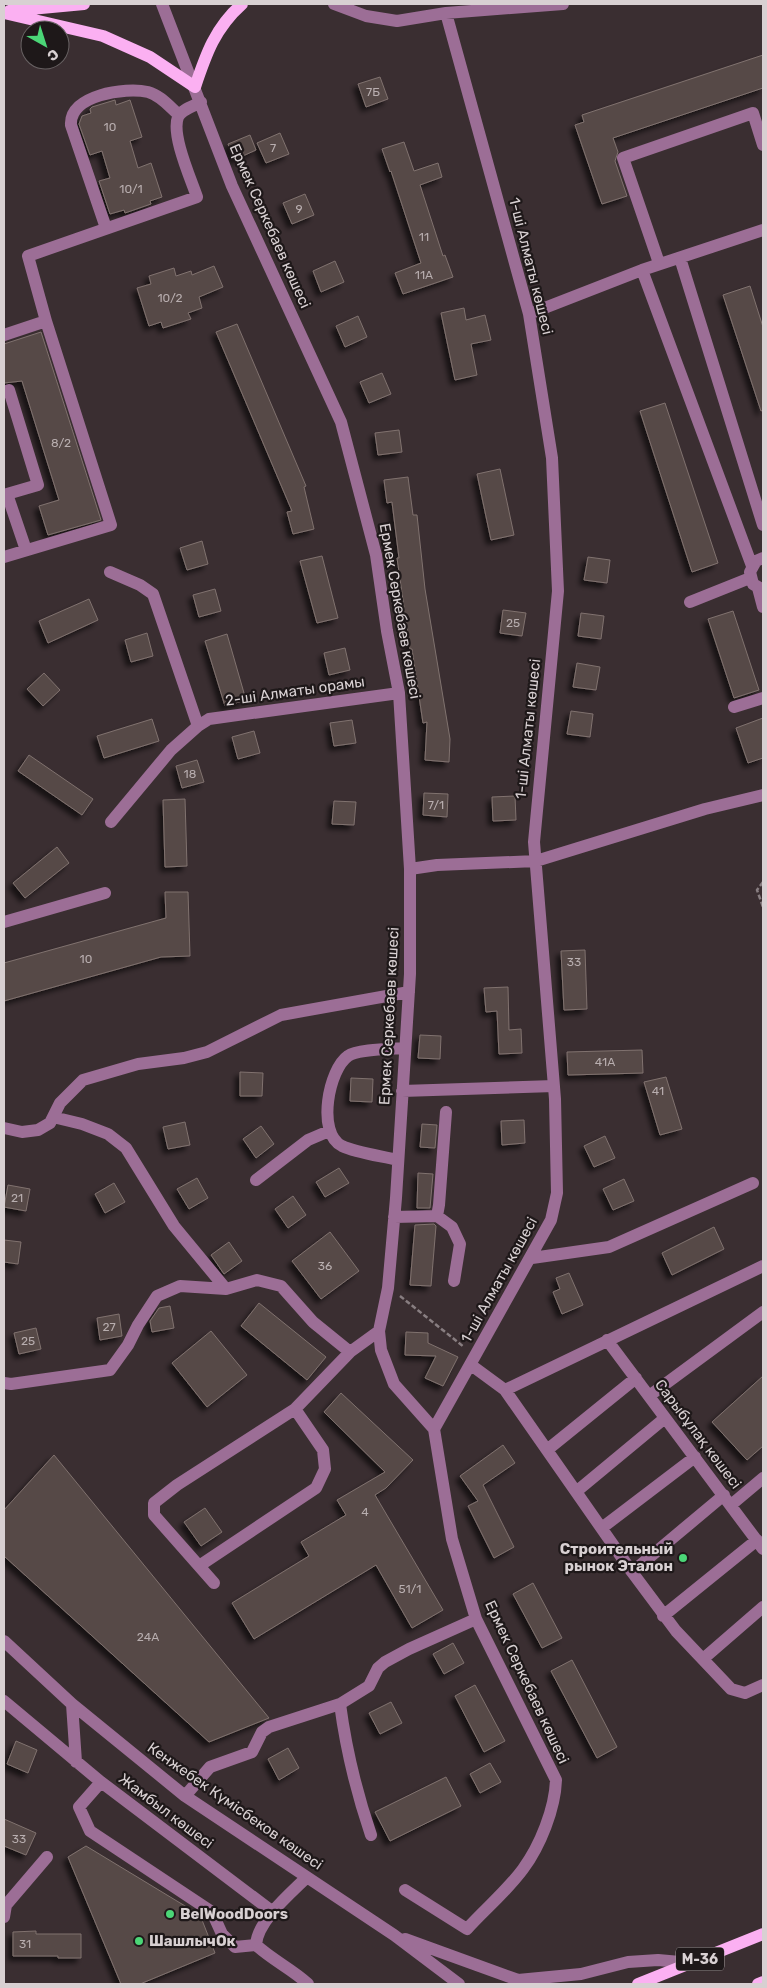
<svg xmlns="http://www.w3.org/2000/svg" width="767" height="1988" viewBox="0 0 767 1988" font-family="Rubik,sans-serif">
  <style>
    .building { fill: #564946; stroke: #80726f; filter: url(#shadow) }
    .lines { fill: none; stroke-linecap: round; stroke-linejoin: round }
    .path { stroke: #887e81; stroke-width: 2.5; stroke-dasharray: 5 2.5; stroke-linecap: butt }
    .minor { stroke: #9c6e96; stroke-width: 12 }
    .major { stroke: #fbb0f2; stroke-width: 12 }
    .poi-dot { fill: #4bd677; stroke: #1e1819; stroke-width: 2 }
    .labels { text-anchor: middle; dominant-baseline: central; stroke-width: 4.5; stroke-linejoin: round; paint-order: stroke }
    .number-label { font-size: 12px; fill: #b8aeaf }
    .shield { fill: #1e1819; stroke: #a0999a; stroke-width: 1 }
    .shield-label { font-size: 14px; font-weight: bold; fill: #d8d0d2 }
    .street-label { font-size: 15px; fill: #d8d0d2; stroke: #1e1819 }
    .poi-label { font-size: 15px; font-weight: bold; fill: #d8d0d2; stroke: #1e1819; text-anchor: start }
  </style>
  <defs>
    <filter id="shadow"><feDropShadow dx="-4.5" dy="4.5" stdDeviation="2.5" flood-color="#0009"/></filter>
  </defs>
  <rect width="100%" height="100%" fill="#3a2e31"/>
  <path class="building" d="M763,55v33l-150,50 5,14 -3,9 12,35 -25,8 -27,-79 9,-3 -2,-7z
    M380,77l8,22 -22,8 -8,-23z
    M115,100l1,5 14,-5 12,37 -12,4 8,27 13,-5 11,34 -12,4 1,3 -26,9 -1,-3 -14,4 -11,-33 11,-3 -8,-27 -12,4 -11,-31 3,-8 9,-3 -1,-4 2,-2z
    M280,133l9,21 -23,9 -9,-20z
    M250,135l6,15 -22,10 -6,-16z
    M404,142l10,29 24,-8 4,14 -22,8 23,71 2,-1 8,22 -50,17 -8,-21 26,-10 -30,-92 -1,1 -8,-23z
    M305,194l9,21 -22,9 -9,-21z
    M335,261l9,21 -23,10 -8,-21z
    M214,266l9,21 -24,10 3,11 -14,5 3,6 -28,9 -2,-6 -12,4 -12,-38 14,-4 -2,-8 25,-8 2,8 15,-5 1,4z
    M750,286l13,41v83l-2,1 -38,-116z
    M464,308l2,12 19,-5 6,25 -20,4 6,31 -22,5 -14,-67z
    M358,316l9,21 -22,10 -9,-21z
    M237,324l69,162 -2,1 10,42 -21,5 -6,-22 5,-1 -76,-179z
    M41,332l60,188 -53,15 -9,-29 20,-6 -37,-119 -18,2v-39z
    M382,373l9,21 -22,9 -9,-21z
    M665,403l53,160 -26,9 -52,-161z
    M399,430l3,22 -24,3 -3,-22z
    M500,469l14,66 -23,5 -14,-66z
    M408,477l5,38h4l8,74 25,150 -1,23 -24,-2 2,-38 -4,1 -11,-74h-2l-13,-91h2l-7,-56 -5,1 -3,-23z
    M202,541l6,23 -21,6 -7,-22z
    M322,556l16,62 -21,5 -17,-62z
    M588,557l22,3 -3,23 -23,-3z
    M215,589l6,22 -22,6 -6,-22z
    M89,599l9,21 -50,23 -9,-22z
    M503,610l23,3 -4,23 -22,-3z
    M733,611l26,79 -25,8 -26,-79z
    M581,613l23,3 -3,23 -23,-3z
    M147,633l6,23 -22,6 -6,-22z
    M227,634l19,66 -21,6 -20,-65z
    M345,648l5,22 -21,5 -5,-22z
    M577,663l23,4 -4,23 -23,-3z
    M44,673l16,17 -17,16 -16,-17z
    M571,711l22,3 -3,23 -23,-3z
    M763,718v40l-15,5 -12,-35z
    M152,719l7,22 -55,17 -7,-22z
    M352,720l4,23 -22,3 -4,-23z
    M254,731l6,22 -22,6 -6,-22z
    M29,755l64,44 -11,16 -64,-44z
    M197,760l7,22 -22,6 -6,-22z
    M424,793l24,1 -1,23 -24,-2z
    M515,796l1,24 -23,1 -1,-24z
    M185,799l2,67 -22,1 -2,-67z
    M334,801l22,1 -2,23 -22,-1z
    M57,847l12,16 -44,35 -12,-15z
    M165,892h23l2,64 -29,1 -157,44v-38l162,-45z
    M585,950l2,59 -23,1 -3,-59z
    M508,987l1,43 12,-1 1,24 -23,1 -2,-43 -11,1 -2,-24z
    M420,1035l21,1 -1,23 -22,-1z
    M642,1050l1,23 -75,2 -1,-23z
    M240,1072l23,1 -1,23h-22z
    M666,1077l16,52 -22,6 -16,-53z
    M351,1078l22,1 -1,23 -22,-1z
    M524,1120l1,23 -23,2 -1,-24z
    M185,1122l5,23 -22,4 -5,-22z
    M422,1124l15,1 -2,23 -15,-1z
    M261,1126l13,18 -18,14 -13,-19z
    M605,1136l10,22 -21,9 -10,-21z
    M339,1168l10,15 -24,14 -9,-15z
    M418,1173l15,1 -3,34h-13z
    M197,1178l11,20 -19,11 -12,-20z
    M624,1179l10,22 -21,9 -10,-21z
    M114,1183l11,19 -20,11 -10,-19z
    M8,1185l22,4 -4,22 -22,-4z
    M293,1196l13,19 -18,13 -13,-19z
    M434,1224l2,2 -5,60 -21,-1 5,-60z
    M714,1227l10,22 -52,26 -10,-22z
    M330,1232l29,39 -38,28 -29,-38z
    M4,1240l17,2 -3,22 -14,-2z
    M229,1242l13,19 -18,13 -13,-19z
    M569,1273l14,32 -21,9 -9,-22 7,-3 -4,-11z
    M259,1303l67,54 -19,23 -66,-54z
    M170,1306l4,22 -22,4 -2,-11 9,-13z
    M119,1314l3,22 -22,4 -3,-22z
    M36,1328l5,21 -22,5 -5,-21z
    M211,1331l36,44 -40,32 -35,-44z
    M406,1332l22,1v10l30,14 -15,29 -18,-8 11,-22 -31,-1z
    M763,1376v70l-16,14 -35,-38z
    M341,1393l72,67 -27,28 -11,7 68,115 -31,18 -36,-63 -122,74 -22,-36 77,-47 -8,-14 45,-27 -9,-15 48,-28 -61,-60z
    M503,1445l12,18 -32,22 31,62 -20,11 -26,-52 10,-5 -18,-25z
    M54,1455l215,263 -60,24 -205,-186v-46z
    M205,1508l17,24 -21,14 -17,-24z
    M533,1583l29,55 -20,10 -29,-54z
    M453,1643l11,20 -20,11 -11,-20z
    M572,1660l45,87 -20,11 -46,-87z
    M475,1685l30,56 -21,11 -29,-56z
    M391,1702l11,21 -22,11 -11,-21z
    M16,1741l21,9 -9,23 -21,-9z
    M288,1748l11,20 -20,12 -11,-21z
    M490,1763l11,19 -21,11 -10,-19z
    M446,1777l15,29 -71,35 -15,-29z
    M4,1819l32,14 -10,22 -22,-9z
    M86,1846l114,69 15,38 -75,31h-19l-53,-127z
    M36,1931v3h45v24h-23v-2h-45v-24z"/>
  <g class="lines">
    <path class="path" d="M763,882l-6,8 6,17
      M400,1296l64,51"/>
    <path class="minor" d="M162,4l70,182 109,236 35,133 11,76 12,62 11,176v105l-14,224 -8,90 -9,43 2,19 13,34 40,45 18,110 24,80 80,161c-1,29 -16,66 -33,89 -16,22 -38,40 -56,60l-62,-39
      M334,4l32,12 31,5 49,-8 117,-9
      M106,228l-35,-103c-2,-30 54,-38 77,-33 12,3 22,15 31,23
      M680,258l83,267
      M659,263l-36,-105 130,-45 10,32
      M642,270l110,296
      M529,314l113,-44 121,-40
      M46,321l-18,-65 169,-59c-6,-18 -26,-62 -19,-80 4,-8 16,-11 23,-15
      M4,335l42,-14 65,204 -107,32
      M4,392l5,-2 29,95 -31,9 19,56
      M763,558l-7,3 -6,11 3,12 10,6
      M110,572l30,13 13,9 45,132 -27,24 -60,72
      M758,588l5,19
      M690,602l60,-24
      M734,707l29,-9
      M198,726l11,-7 190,-26
      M410,869l27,-4 99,-4 169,-52 58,-14
      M4,922l101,-29
      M402,1091l152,-5
      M53,1117l29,7 26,10 18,14 48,78 52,63
      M4,1128l18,4 16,-2 12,-7 10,-20 23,-23 55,-16 46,-6 23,-6 74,-37 128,-23
      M398,1160c-16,-4 -41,-7 -56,-14 -26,-13 -13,-77 6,-90 9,-7 44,-7 57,-8
      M256,1180l52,-40 21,-9
      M437,1216l2,-11 7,-93
      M394,1217l43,-1 15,11 8,17 -6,37
      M532,1258l77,-11 144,-64
      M607,1340l156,209
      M471,1365l34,25 127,182 44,59 55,58 14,4 18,-8
      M4,1383l7,1 99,-14 18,-25 10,-20 19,-29 23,-10 46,3 31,-9 24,6 32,36 37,30
      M505,1390l258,-124
      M649,1396l114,-84
      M434,1429l117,-209 6,-27 -2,-94 -21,-257 24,-251 -6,-133 -23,-144 -83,-301
      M547,1450l89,-72
      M577,1491l88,-73
      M731,1505l32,-27
      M603,1527l92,-70
      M199,1566l117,-78 9,-19 -2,-19 -28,-41
      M632,1572l92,-77
      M214,1583l-60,-68v-12l23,-18 118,-76 55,-57 29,-21
      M663,1616l94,-76
      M4,1641l68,63 113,92 209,139 65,49
      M703,1659l60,-52
      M4,1701l97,81 172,130
      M72,1704l4,58
      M101,1782l-22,25 11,24 122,81 10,22 13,13 21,-2
      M185,1796l25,-29 42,-15 10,-20 7,-5 71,-23
      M371,1835c-15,-44 -25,-86 -31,-131l29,-18 9,-18 7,-6 24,-13 67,-30
      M307,1877c-16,16 -50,44 -51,68 16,15 36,24 52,39
      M4,1917l2,-12 41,-48
      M405,1939l113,41 63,-6 47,-12 30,-2 33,3"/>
    <path class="major" d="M9,11l75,-7
      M4,13l99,23 47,21 45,30c11,-33 20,-59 47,-83
      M638,1984l125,-50
      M758,1984l5,-2"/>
  </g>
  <g class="poi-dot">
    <circle cx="683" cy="1558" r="5"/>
    <circle cx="170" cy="1914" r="5"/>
    <circle cx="139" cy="1941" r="5"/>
  </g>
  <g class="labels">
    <g class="number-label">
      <text x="373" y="92">7Б</text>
      <text x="110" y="127">10</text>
      <text x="273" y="148">7</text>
      <text x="131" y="189">10/1</text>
      <text x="299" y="209">9</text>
      <text x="424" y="237">11</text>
      <text x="424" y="275">11А</text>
      <text x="170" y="298">10/2</text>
      <text x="61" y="443">8/2</text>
      <text x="513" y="623">25</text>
      <text x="190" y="774">18</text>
      <text x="436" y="805">7/1</text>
      <text x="86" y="959">10</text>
      <text x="574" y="962">33</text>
      <text x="605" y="1062">41А</text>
      <text x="658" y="1091">41</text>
      <text x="17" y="1198">21</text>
      <text x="325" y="1266">36</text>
      <text x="109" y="1327">27</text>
      <text x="28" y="1341">25</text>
      <text x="365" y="1512">4</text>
      <text x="410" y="1589">51/1</text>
      <text x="148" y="1637">24А</text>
      <text x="19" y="1839">33</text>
      <text x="25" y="1944">31</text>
    </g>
    <rect class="shield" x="676" y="1947.5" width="48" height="23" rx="4"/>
    <g class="shield-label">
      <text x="700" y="1959">M-36</text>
    </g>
    <g class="street-label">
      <text transform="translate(270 226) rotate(66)">Ермек Серкебаев көшесі</text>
      <text transform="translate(531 266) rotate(76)">1-ші Алматы көшесі</text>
      <text transform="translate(400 611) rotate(80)">Ермек Серкебаев көшесі</text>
      <text transform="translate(295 691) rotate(-8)">2-ші Алматы орамы</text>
      <text transform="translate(528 729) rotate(-84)">1-ші Алматы көшесі</text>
      <text transform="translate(389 1016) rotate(-87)">Ермек Серкебаев көшесі</text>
      <text transform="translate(499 1280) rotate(-61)">1-ші Алматы көшесі</text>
      <text transform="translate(698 1434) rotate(53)">Сарыбұлақ көшесі</text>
      <text transform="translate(527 1682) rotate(65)">Ермек Серкебаев көшесі</text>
      <text transform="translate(235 1806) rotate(35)">Кенжебек Күмісбеков көшесі</text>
      <text transform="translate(166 1811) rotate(37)">Жамбыл көшесі</text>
    </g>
    <g class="poi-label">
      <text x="673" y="1549" text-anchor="end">Строительный<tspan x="673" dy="17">рынок Эталон</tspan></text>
      <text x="180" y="1914">BelWoodDoors</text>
      <text x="149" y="1941">ШашлычОк</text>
    </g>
  </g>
  <rect width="767" height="1988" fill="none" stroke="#d8d0d2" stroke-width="10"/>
  <g transform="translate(45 45) rotate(141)"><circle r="24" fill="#1e1819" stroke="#686263"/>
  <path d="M0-4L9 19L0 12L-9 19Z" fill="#4bd677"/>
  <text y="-8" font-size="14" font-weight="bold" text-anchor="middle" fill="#d8d0d2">С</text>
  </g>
</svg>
